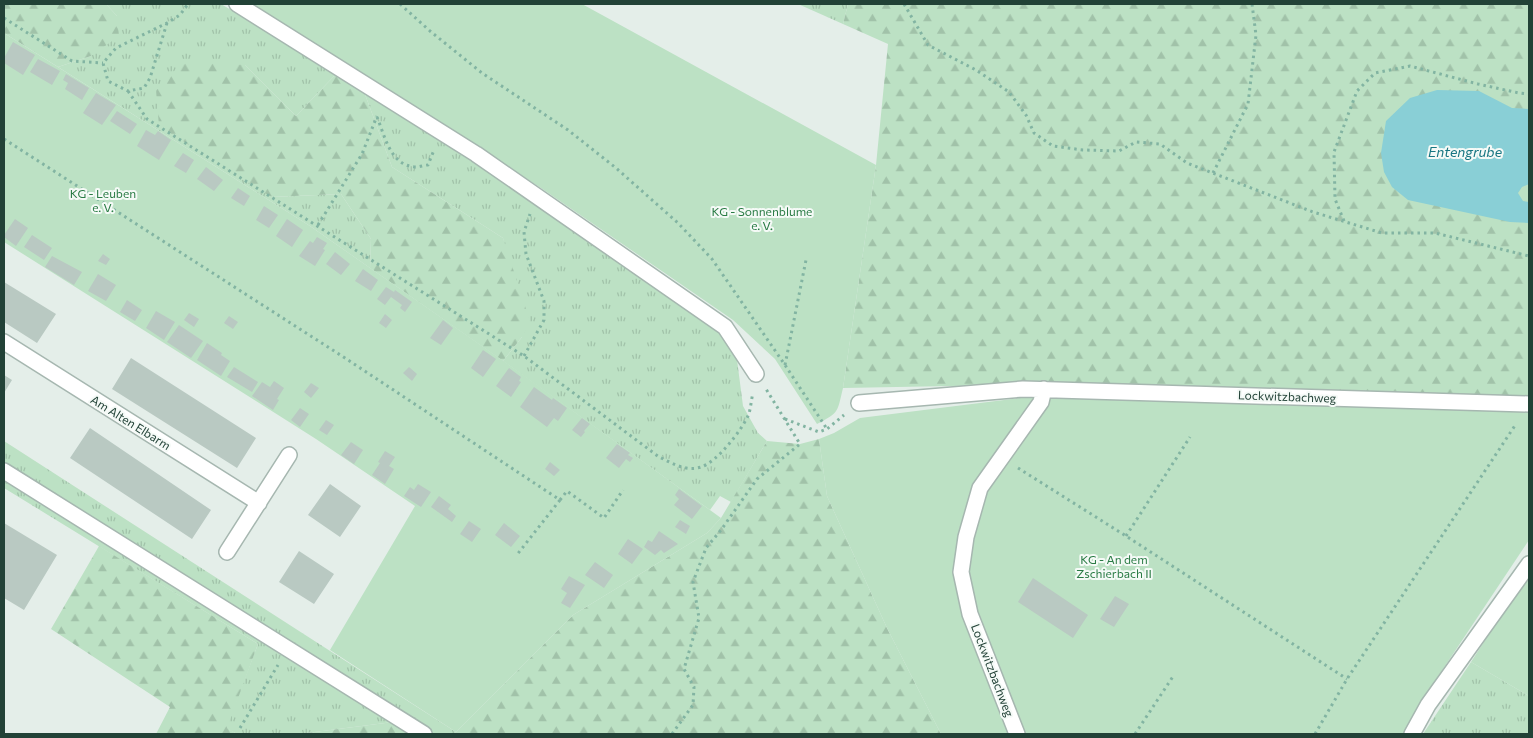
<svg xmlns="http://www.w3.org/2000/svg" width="1533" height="738" viewBox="0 0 1533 738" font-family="Commissioner,sans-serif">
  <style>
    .grass { fill: url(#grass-tufts) }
    .forest { fill: url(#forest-firs) }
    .green { fill: #bce1c4 }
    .water { fill: #89cfd6 }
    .building { fill: #b9c9c2 }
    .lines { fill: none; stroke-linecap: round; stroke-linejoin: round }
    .minor-casing { stroke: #a6b7b0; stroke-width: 18 }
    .path { stroke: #82b4a2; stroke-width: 3; stroke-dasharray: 2.5 4; stroke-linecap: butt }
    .minor { stroke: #fff; stroke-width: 15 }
    .labels { text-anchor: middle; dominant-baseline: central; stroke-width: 4; stroke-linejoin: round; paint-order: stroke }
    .park-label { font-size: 12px; fill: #297b44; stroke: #f5faf7 }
    .street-label { font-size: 12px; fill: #224237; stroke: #f5faf7 }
    .water-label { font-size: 14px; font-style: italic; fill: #177682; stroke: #f5faf7 }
  </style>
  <defs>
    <pattern id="grass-tufts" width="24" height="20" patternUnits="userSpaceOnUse" patternTransform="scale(1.25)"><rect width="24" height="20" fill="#bce1c4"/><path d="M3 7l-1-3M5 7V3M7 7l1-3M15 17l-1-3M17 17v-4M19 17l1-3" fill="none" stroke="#a1c2a9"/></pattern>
    <pattern id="forest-firs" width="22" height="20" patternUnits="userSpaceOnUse" patternTransform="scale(1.25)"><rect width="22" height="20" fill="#bce1c4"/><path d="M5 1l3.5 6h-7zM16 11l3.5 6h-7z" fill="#a1c2a9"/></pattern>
  </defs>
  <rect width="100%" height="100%" fill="#e4eee9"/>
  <path class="grass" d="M106,4h115l116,69 -41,43 -51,-51 26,132 70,-3 30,45 -1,29 -60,-42 -252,-159 33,-11 26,-40z
    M798,4h50l-5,20z
    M363,89l82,50 69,50 207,138 15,25 7,54 15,27 9,8 -36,61 -11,-6 -10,14 -207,-149 19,-24 -19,-99 -111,-71z
    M4,441l452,291 -2,2h-42l-19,-12 -94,12h-62l-11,-6 32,-84 -254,-156z
    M1471,662l58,34v38h-106z"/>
  <path class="forest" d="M4,4h102l11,12 2,20 -28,20 -33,11 -54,-34z
    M848,4h681v396l-478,-16 -208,4 33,-223 12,-121 -45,-20z
    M184,61l61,4 51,51 41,-43 26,16 29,78 111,71 27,83 -8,16 -19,24 -133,-93 1,-29 -30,-45 -70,3 -112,-71 -3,-36z
    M819,439l8,57 60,132 54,106h-487l119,-119 134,-82 14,-15 46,-77 33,3z
    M99,546l159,98 -31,84 10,6h-81l14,-27 -119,-78z
    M393,722l19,12h-113z"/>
  <path class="green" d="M249,4h333l294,161 -33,223c-6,24 -3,24 -26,36l-42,-65 -42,-39 -192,-132 -151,-97z
    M4,33l306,193 212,148 199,144 -14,15 -134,82 -117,117 -126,-82 85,-144 -99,-67 -312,-197z
    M1057,395l108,2 364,14v129l-92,138 -34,56h-462l-54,-106 -60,-132 -8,-57 15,-6 26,-15 167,-21z
    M1529,572v124l-58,-34z"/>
  <path class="water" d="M1437,90l42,1 33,17 17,1v75l-7,3 -4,6 5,8 6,1v21l-19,-1 -102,-22 -16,-13 -8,-15 -3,-19 5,-32 24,-23z"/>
  <path class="building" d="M13,42l22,13 -12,20 -19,-12v-5z
    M38,59l22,12 -8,14 -22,-13z
    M66,74l23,14 -7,12 -17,-11 3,-6 -5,-3z
    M96,93l20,12 -14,20 -19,-12z
    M117,111l20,13 -7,10 -20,-13z
    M146,130l9,5 3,-4 13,9 -12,20 -22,-14z
    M183,153l11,7 -8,13 -12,-7z
    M206,167l17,13 -9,11 -17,-12z
    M238,188l12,8 -6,10 -13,-8z
    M264,206l14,9 -9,13 -13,-8z
    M15,219l13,9 -12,18 -12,-9v-2z
    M287,219l16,11 -11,17 -16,-11z
    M32,235l20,13 -8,12 -20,-13z
    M317,237l10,6 -4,6 2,1 -10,16 -16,-10 11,-15 3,2z
    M335,252l15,12 -9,11 -15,-11z
    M103,254l7,5 -4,6 -8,-4z
    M52,256l30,16 -8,13 -29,-18z
    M363,269l15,11 -7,11 -16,-10z
    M98,274l18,11 -10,16 -18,-10z
    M4,282l52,32 -19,29 -33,-21z
    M386,287l8,5 1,-2 17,12 -7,10 -5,-4 2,-3 -11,-8 -6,8 -8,-6z
    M127,300l15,10 -7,11 -15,-9z
    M156,311l19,11 -11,18 -18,-12z
    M189,313l10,6 -5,8 -10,-7z
    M385,314l7,6 -6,8 -7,-5z
    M229,316l9,6 -5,7 -9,-6z
    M443,320l10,8 -12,17 -11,-7z
    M179,325l24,16 -12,17 -24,-16z
    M207,343l15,10 -1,2 9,6 -9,15 -24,-16z
    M483,350l13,9 -13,18 -12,-9z
    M131,358l125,80 -19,30 -125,-79z
    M234,367l24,15 -6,10 -25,-15z
    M409,367l8,7 -5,7 -9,-8z
    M509,368l12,9 -2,4 2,1 -10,15 -15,-11z
    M4,375l8,5 -8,13z
    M274,381l10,7 -7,11 2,1 -6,10 -21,-14 10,-14 8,5z
    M311,383l8,5 -8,10 -7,-6z
    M534,387l18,13 1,-2 14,10 -9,13 -4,-3 -7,9 -27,-20z
    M300,408l9,6 -9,13 -9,-7z
    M582,418l8,6 -6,7 1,1 -4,5 -9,-7z
    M326,420l8,5 -7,10 -8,-5z
    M90,428l121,82 -19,29 -122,-81z
    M351,442l12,8 -9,14 -13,-9z
    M617,444l13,9 -2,2 5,3 -3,4 -4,-3 -7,9 -13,-10z
    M385,451l10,6 -6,9 5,3 -9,15 -13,-9 8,-12 -2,-1z
    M550,462l10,8 -6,6 -9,-7z
    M330,484l31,22 -21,31 -32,-22z
    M418,484l13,8 -10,15 -17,-11 6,-9 4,3z
    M679,489l23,17 -10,13 -18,-14 5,-6 -4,-4z
    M439,496l12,9 -3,4 8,7 -4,6 -21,-15z
    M680,520l10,6 -4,8 -11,-7z
    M469,521l12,8 -9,13 -12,-8z
    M4,523l53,32 -33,55 -20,-12z
    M504,523l16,13 -9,11 -16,-12z
    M659,531l19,13 -14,9 -3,-3 -6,5 -11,-8 4,-7 4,2z
    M628,539l15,10 -11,15 -14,-10z
    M299,551l35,23 -20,30 -35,-22z
    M595,562l18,13 -9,13 -19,-13z
    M569,576l16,9 -15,23 -9,-5 6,-10 -6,-4z
    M1033,578l55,37 -15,23 -55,-36z
    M1115,596l14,8 -15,23 -14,-8z"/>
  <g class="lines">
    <g class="minor-casing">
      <path id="minor" d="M237,4l239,150 249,173 31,47
        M4,342l255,161
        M859,403l164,-14 506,15
        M4,471l420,263
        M227,552l62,-97
        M1017,734l-47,-120 -9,-42 5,-35 14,-49 61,-86 3,-13
        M1412,734l16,-29 101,-141"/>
    </g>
    <path class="path" d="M400,4l30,27 52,42 86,57 48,38 62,55 34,36 73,106 42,64
      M904,4l24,41 48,25 33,22 17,23 8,18 19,13 30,4 36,1 17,-9 24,2 27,19 126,49 69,21h53l94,23
      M4,18l68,43 31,2
      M167,23l-17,55 -6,10 -16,3 -20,-10 -5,-18 13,-15 51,-25 13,-8 8,-11
      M128,91l19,28 377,237 135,101c13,6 27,15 42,10 16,-5 40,-36 47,-51 3,-7 3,-16 5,-23
      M377,117c8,19 13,49 39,50 4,0 8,-2 12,-2l6,-15
      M4,139l341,219 215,142 -44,56
      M1213,173l35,-69 8,-69 -4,-31
      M1344,221l-9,-22 -1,-47 23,-61 18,-18 35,-7 68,18 41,9 10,1
      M318,225l44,-71 15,-38
      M524,356l20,-36v-19l-18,-47 -2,-22 6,-18
      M785,365l21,-105
      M785,419l34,13 8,-3 17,-14
      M1018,468l108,68 221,143
      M560,500l7,-9 37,27 19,-28
      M1126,536l64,-99
      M240,728l38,-63
      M672,734l21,-29 1,-18 -10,-18 15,-51 -6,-36 13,-34 15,-18 36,-51 43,-35 -34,-55
      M1135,734l39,-59
      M1315,734l32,-55 169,-255"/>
    <use href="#minor" class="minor"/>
  </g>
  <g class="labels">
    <g class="park-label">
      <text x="103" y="193">KG - Leuben<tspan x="103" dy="14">e. V.</tspan></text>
      <text x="762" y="211">KG - Sonnenblume<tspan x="762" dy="14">e. V.</tspan></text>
      <text x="1114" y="559">KG - An dem<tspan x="1114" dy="14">Zschierbach II</tspan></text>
    </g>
    <g class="street-label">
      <text transform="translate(1287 396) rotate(2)">Lockwitzbachweg</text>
      <text transform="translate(131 422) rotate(32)">Am Alten Elbarm</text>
      <text transform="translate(993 670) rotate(69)">Lockwitzbachweg</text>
    </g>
    <g class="water-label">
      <text x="1465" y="151">Entengrube</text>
    </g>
  </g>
  <rect width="1533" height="738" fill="none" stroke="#224237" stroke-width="10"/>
</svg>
